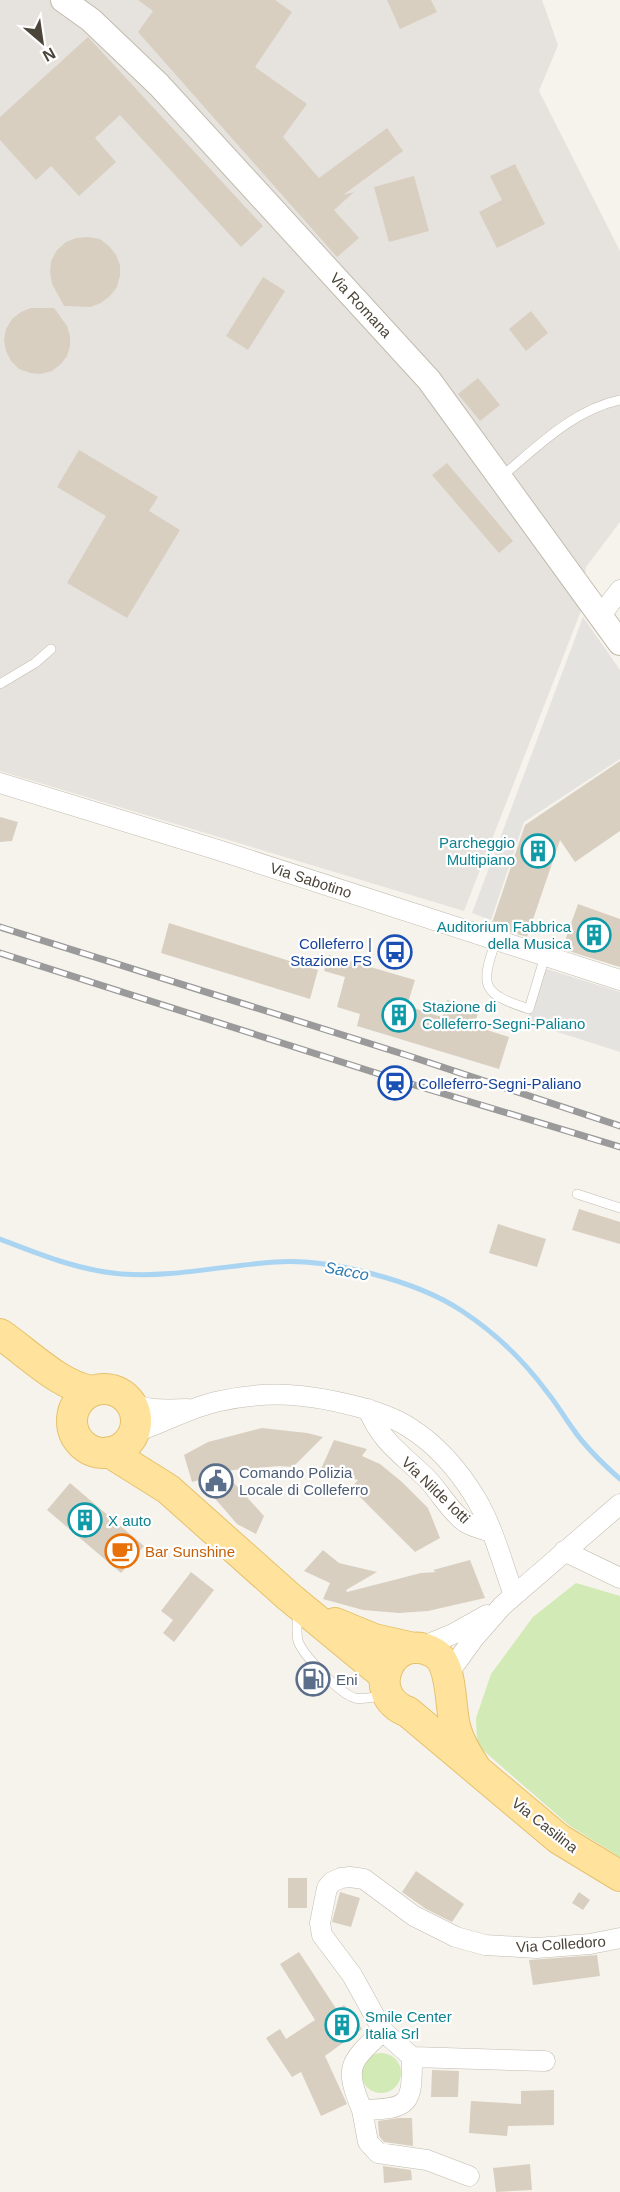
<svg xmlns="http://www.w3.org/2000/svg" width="620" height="2192" viewBox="0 0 620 2192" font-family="Helvetica,sans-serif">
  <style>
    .industrial { fill: #e6e2dd }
    .green { fill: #d2eab5 }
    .parking { fill: #e5e3e0 }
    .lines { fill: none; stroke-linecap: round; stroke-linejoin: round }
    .stream { stroke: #a9d4f2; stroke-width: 5 }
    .building { fill: #d8cfc1 }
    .service-casing { stroke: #c2bbae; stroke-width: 10 }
    .minor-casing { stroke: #c2bbae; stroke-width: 21 }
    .tertiary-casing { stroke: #c2bbae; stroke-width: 26 }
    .primary-casing { stroke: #e6c16a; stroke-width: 32 }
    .service { stroke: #fff; stroke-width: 9 }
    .minor { stroke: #fff; stroke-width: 20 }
    .tertiary { stroke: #fff; stroke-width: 24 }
    .primary { stroke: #ffe39c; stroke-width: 30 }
    .rail-casing { stroke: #9a9a9a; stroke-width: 7 }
    .rail { stroke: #fff; stroke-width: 4.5; stroke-dasharray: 14; stroke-linecap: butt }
    .labels { text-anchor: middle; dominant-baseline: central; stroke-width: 4.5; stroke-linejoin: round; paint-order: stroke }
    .street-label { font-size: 15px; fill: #4b4439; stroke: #fff }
    .culture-label { font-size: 15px; fill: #0d838f; stroke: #fff; text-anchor: start }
    .transit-label { font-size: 15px; fill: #164399; stroke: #fff; text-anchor: end }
    .service-label { font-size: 15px; fill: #4e5e75; stroke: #fff; text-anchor: start }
    .food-label { font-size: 15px; fill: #c56008; stroke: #fff; text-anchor: start }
    .water-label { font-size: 16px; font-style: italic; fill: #2e7ab2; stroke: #fff }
  </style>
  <rect width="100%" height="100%" fill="#f6f3ec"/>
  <path class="industrial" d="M0,0h542l16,45 -19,46 81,160v271l-34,45 -5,44 -117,300 -464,-140z"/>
  <path class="green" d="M576,1583l44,13v261l-50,-31 -93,-81 -1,-27 15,-44 42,-57z
    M361 2073a20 20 0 1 1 40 0a20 20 0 1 1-40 0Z"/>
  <path class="parking" d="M583,617l37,53v89l-96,63 -33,98 -19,-7z
    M544,968l76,24v60l-94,-30z"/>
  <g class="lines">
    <path class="stream" d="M0,1239c39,15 80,32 122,35 51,4 102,-9 154,-12 53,-4 141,19 186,49 32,21 62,50 85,81 10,12 17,25 26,37 13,19 30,35 47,50"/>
  </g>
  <path class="building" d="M138,0h137l17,12 -37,55 52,37 -24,33 36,41 68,-50 16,23 -60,44 11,-3 -20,18 25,28 -22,19 -199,-225 15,-21z
    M387,0h44l6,12 -37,17z
    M88,37l175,189 -22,21 -121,-132 -25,23 21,24 -37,34 -28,-30 -15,14 -36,-40v-23z
    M515,164l30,60 -48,24 -18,-36 23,-12 -12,-24z
    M414,176l15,55 -40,11 -15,-55z
    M88,237l12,2 9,7 7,9 4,10v11l-3,11 -7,9 -9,7 -11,4 -26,-1 -12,-22 -2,-12 1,-11 6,-11 9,-8 10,-4z
    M263,277l22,14 -37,59 -22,-14z
    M31,308h23l13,18 3,10v10l-3,10 -6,8 -9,7 -11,3 -11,-1 -11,-4 -8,-8 -5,-10 -2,-11 2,-11 6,-10 9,-7z
    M531,311l17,22 -22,18 -17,-22z
    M478,378l22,27 -20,16 -22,-27z
    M79,450l79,47 -9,14 31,19 -53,88 -60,-35 39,-67 -49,-29z
    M447,463l66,78 -14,12 -67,-78z
    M620,761v70l-45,31 -15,-22 -33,97 -36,-11 34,-101z
    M0,817l18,5 -6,19 -12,1z
    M578,904l42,15v48l-58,-18z
    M169,923l149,47 -8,29 -149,-46z
    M329,955l86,25 -8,26 35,11 5,-17 32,10 -5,16 35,11 -10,32 -142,-43 3,-12 -23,-7 8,-30 -21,-6z
    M579,1209l41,13v22l-48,-14z
    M498,1224l48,15 -9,28 -48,-14z
    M262,1428l45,5 16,4 -30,30 -14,-1 -56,5 41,45 -8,18 -19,-10 -38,-44 -7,2 -8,-27 24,-13z
    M334,1440l33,9 -5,7 18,8 22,18 26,26 12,30 -25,14 -64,-64 7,-8 -37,-11z
    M70,1483l74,63 -23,27 -74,-63z
    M323,1550l16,13 38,9 -31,18 1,2 74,-19 15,-1 -3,-2 37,-10 15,38 -57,13 -29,2 -36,-3 -40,-11 7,-16 -26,-12z
    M191,1572l23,18 -40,52 -11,-9 10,-13 -12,-9z
    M310,1670l12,12 -8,9 -13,-11z
    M416,1871l48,33 -12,18 -26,-13 -24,-17z
    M288,1878h19v30h-19z
    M340,1892l20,6 -9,29 -19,-5z
    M579,1892l11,8 -7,10 -11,-7z
    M299,1952l38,58 7,-5 18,24 -37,27 22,48 -26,12 -20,-44 -9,5 -26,-39 14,-9 6,10 29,-19 -35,-56z
    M597,1955l3,21 -67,9 -4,-25z
    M432,2070l27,1 -1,26h-27z
    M554,2090v35l-46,1 -1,10 -38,-3 2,-32 50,3v-13z
    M399,2118h13l1,28 -29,-4 -5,-6 -1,-15z
    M530,2164l2,26 -36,2 -3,-24z
    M383,2166l28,4 1,10 -28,3z"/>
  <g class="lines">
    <g class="service-casing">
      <path id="service" d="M501,477c36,-30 72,-67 119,-77
        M0,684l35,-21 16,-14
        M496,940c-16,47 -15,53 33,69l16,-53
        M577,1194l43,14
        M298,1612c-1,9 -2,19 0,29 5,14 42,53 57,57 9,2 19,-1 28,-3"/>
    </g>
    <g class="minor-casing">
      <path id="minor" d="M601,615l19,-25
        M0,783l218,67 402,130
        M131,1402c14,10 40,7 57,7
        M368,1409c14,36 39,48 63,74 11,13 20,29 34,39 8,5 17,7 26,10
        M135,1432c29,-9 55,-25 85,-31 49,-11 88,-7 135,5 19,5 39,11 55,22 27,17 49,43 65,69 18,29 27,66 39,98
        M564,1551l56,27
        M419,1648l34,-14 34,-19
        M448,1674l26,-36 28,-32 118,-102
        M383,2031c-34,32 -39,35 -21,79 49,-1 50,-6 50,-53
        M545,2061l-133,-4 -29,-26 -31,-56 -30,-40 -2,-12 7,-35 5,-6 9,-4 9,-1 14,2 50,37 42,21 29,8 51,3 54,-4 30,-6
        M362,2110l6,32 10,11 49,7 42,16"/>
    </g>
    <g class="tertiary-casing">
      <path id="tertiary" d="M63,0l28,20 68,65 270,295 191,263"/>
    </g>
    <g class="primary-casing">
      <path id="primary" d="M0,1334c28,19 57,50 91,57
        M72 1421a32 32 0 1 1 64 0a32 32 0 1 1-64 0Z
        M109,1452l59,37 120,107 97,80
        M335,1623l39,16 40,9
        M475,1767c-8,-12 -15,-23 -19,-37 -7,-22 -2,-66 -22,-77 -41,-24 -73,41 -26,59l151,127 61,37"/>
    </g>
    <use href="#service" class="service"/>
    <use href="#minor" class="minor"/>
    <use href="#tertiary" class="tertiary"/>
    <use href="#primary" class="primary"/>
    <g class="rail-casing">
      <path id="rail" d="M0,927l406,128 214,71
        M0,953l398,127 222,67"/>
    </g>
    <use href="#rail" class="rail"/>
  </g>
  <defs>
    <g id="building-ring" transform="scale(1.725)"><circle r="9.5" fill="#fff" stroke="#0f9aa8" stroke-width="1.5"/><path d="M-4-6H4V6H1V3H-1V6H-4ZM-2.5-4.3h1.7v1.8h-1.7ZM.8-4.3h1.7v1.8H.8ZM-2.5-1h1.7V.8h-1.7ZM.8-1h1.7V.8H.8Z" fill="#0f9aa8"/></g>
    <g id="bus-ring" transform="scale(1.725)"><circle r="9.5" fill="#fff" stroke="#1a4fb4" stroke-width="1.5"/><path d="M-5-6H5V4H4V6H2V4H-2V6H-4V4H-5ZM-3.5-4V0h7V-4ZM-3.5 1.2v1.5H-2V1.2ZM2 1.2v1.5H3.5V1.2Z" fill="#1a4fb4"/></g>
    <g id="station-ring" transform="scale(1.725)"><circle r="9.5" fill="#fff" stroke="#1a4fb4" stroke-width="1.5"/><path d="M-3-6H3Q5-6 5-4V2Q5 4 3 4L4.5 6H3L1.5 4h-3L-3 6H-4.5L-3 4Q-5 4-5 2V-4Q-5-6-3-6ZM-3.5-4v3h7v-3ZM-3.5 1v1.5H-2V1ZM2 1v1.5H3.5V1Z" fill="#1a4fb4"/></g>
    <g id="civic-ring" transform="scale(1.725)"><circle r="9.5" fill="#fff" stroke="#5c6f8a" stroke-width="1.5"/><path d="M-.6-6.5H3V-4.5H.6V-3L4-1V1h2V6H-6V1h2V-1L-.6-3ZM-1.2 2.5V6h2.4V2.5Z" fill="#5c6f8a"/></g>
    <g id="cafe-ring" transform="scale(1.725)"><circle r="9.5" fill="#fff" stroke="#e8710a" stroke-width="1.5"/><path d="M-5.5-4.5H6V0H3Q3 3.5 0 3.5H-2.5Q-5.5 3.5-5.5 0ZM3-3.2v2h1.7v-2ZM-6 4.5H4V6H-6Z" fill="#e8710a"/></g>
    <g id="fuel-ring" transform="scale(1.725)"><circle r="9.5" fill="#fff" stroke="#5c6f8a" stroke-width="1.5"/><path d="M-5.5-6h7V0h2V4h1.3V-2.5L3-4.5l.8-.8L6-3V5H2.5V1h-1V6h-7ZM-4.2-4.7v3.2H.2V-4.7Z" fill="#5c6f8a"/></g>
  </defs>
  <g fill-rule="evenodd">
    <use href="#building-ring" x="538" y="851"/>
    <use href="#building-ring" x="594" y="935"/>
    <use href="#bus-ring" x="395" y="952"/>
    <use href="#building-ring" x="399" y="1015"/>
    <use href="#station-ring" x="395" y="1083"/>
    <use href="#civic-ring" x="216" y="1481"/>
    <use href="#building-ring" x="85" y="1520"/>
    <use href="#cafe-ring" x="122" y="1551"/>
    <use href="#fuel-ring" x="313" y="1679"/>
    <use href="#building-ring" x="342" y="2025"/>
  </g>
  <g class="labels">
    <g class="street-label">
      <text transform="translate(361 305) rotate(47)">Via Romana</text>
      <text transform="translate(311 880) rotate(18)">Via Sabotino</text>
      <text transform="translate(436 1490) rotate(44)">Via Nilde Iotti</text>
      <text transform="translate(545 1825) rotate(38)">Via Casilina</text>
      <text transform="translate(561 1944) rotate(-4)">Via Colledoro</text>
    </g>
    <g class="culture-label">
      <text x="515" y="842" text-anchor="end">Parcheggio<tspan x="515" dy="17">Multipiano</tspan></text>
      <text x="571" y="926" text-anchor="end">Auditorium Fabbrica<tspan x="571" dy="17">della Musica</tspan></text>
      <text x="422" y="1006">Stazione di<tspan x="422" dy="17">Colleferro-Segni-Paliano</tspan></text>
      <text x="108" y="1520">X auto</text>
      <text x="365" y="2016">Smile Center<tspan x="365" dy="17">Italia Srl</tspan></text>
    </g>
    <g class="transit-label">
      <text x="372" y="943">Colleferro |<tspan x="372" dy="17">Stazione FS</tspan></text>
      <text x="418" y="1083" text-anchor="start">Colleferro-Segni-Paliano</text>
    </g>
    <g class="service-label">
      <text x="239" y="1472">Comando Polizia<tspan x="239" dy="17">Locale di Colleferro</tspan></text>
      <text x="336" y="1679">Eni</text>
    </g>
    <g class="food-label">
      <text x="145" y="1551">Bar Sunshine</text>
    </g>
    <g class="water-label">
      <text transform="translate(347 1271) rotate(11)">Sacco</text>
    </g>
  </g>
  <g transform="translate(42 42) rotate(151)" stroke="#ffffff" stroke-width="4.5" paint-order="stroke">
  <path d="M0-4.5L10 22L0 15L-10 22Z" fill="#4b4439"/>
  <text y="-9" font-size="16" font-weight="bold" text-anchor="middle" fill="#4b4439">N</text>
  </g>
</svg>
